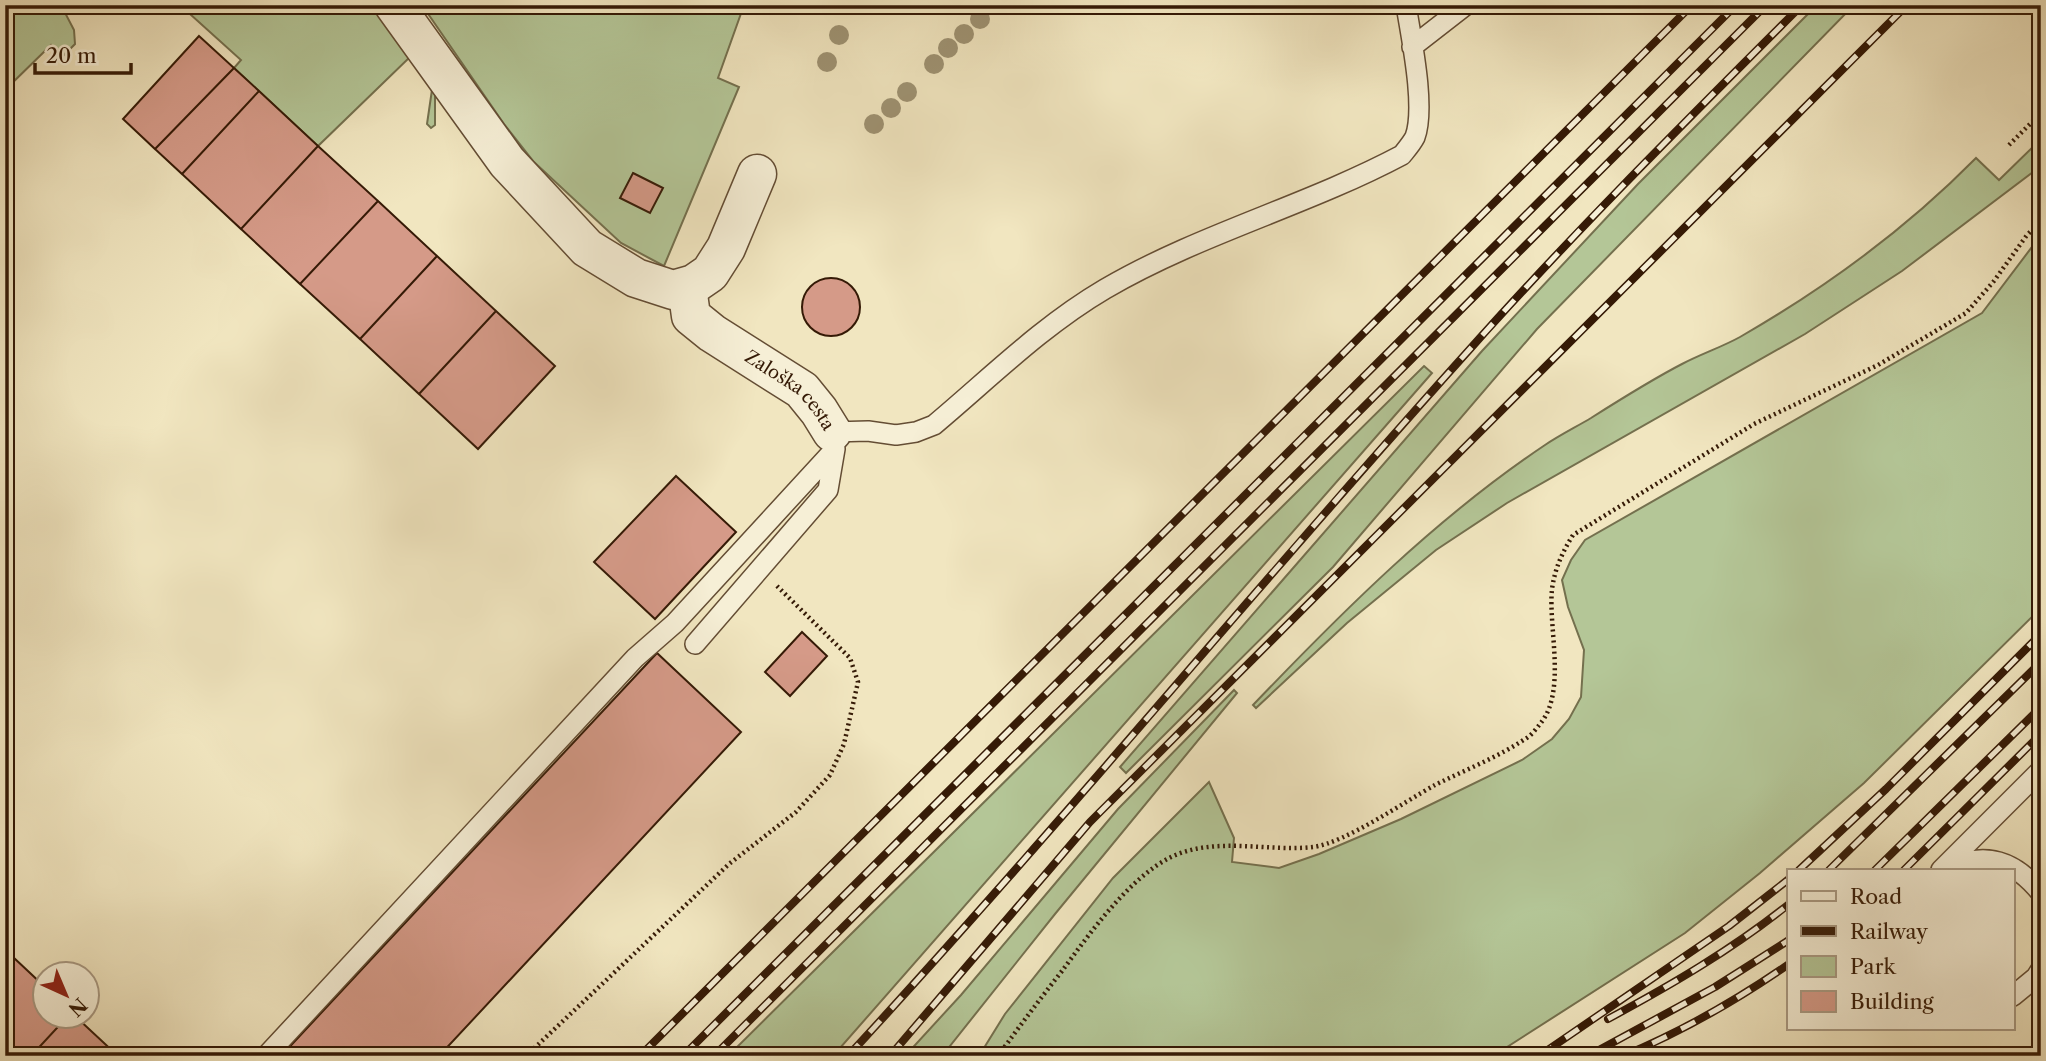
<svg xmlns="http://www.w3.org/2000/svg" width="2046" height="1061" viewBox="0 0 2046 1061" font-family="'Libre Caslon Text',serif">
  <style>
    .green { fill: #b4c697; stroke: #74704e; stroke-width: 2 }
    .building { fill: #d59a88; stroke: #351a06; stroke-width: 2 }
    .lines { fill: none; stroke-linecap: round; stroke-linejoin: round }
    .lane-casing { stroke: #644d34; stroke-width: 22 }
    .street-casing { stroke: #644d34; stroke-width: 41 }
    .path { stroke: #351a06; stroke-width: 4.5; stroke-dasharray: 2 3.5; stroke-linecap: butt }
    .lane { stroke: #f6efd6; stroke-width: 19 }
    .street { stroke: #f6efd6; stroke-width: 38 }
    .rail-casing { stroke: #351a06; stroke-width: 8 }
    .rail { stroke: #f6efd6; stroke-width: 5; stroke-dasharray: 16; stroke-linecap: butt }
    .tree { fill: #9e9272 }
    .labels { text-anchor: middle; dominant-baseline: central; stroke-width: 5; stroke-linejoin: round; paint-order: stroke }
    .street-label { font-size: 18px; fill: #351a06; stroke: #f6efd6 }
  </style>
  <rect width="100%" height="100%" fill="#f1e6c0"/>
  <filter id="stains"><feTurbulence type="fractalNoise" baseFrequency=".00286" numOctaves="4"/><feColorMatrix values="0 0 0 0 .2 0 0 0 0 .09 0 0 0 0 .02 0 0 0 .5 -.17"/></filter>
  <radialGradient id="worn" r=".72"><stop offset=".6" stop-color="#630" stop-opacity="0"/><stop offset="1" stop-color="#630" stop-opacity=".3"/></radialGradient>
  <path class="green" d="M9,5h52l13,25 1,14 -13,13 -11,-12 -46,45v-82z
    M180,5h200l55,76v44l-4,3 -4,-4 6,-41 -21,-28 -94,91 -84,-78 7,-8z
    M422,5h322l-26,73 21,9 -75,179 -43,-23 -87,-81 -30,-38z
    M1817,5h37l-317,324 -204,238 -207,206 -6,-6 362,-416 156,-167z
    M2041,139v27l-139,105 -97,63 -298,169 -71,47 -89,73 -91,85 -3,-3c90,-94 183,-187 292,-260 15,-10 31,-18 46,-27 30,-19 60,-38 91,-54 19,-10 40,-17 58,-27 87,-50 166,-108 236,-179l23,22z
    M2041,235v373l-177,175 -104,90 -75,60 -192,123h-514l26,-42 108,-136 96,-96 25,56 -2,24 47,6 40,-14 82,-35 121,-59 30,-21 17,-20 12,-22 3,-47 -16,-43 -6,-27 9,-20 14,-20 397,-227z
    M1424,366l8,7 -599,683h-105z
    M1234,690l3,3 -182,221 -113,142h-37l56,-61 157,-186z"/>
  <path class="building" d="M199,36l35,32 -79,81 -32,-30z
    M234,68l25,23 -77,83 -27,-25z
    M259,91l59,55 -77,83 -59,-55z
    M318,146l60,55 -78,83 -59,-55z
    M633,173l30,15 -13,25 -30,-15z
    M378,201l59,55 -77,83 -60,-55z
    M437,256l59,55 -77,83 -59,-55z
    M802 307a29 29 0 1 1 58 0a29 29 0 1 1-58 0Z
    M496,311l59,55 -77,83 -59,-55z
    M676,476l60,56 -81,87 -61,-57z
    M802,632l25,24 -37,40 -25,-24z
    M657,653l84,79 -302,324h-158z
    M13,957l33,31v28h22l-37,40h-26v-91z
    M68,1016h7l43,40h-87z"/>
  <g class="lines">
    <g class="lane-casing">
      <path id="lane" d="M1412,47l54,-42
        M695,644l133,-154 7,-41 -3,-17 36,-1 28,4 20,-3 18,-7c56,-47 108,-99 171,-136 94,-55 201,-83 297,-134 4,-5 10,-12 13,-18 11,-30 -4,-100 -9,-132
        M1947,869c39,-19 68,-8 94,24
        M1941,870l100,-100
        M2013,996l23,-19 5,-8
        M266,1056l369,-398 40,-35 160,-174"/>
    </g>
    <g class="street-casing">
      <g id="street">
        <path d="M394,5l113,157 80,86 49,30 37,12 21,-6 16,-11 16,-25 31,-74"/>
        <path id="s1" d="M687,287l4,29 21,17 90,57 17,21 13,21"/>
      </g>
    </g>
    <path class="path" d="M2009,145l32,-32
      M526,1056l203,-192 67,-52 34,-37 14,-31 14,-62 -8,-24 -73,-72
      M998,1056c21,-29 42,-57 64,-85 28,-38 67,-93 109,-114 44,-21 96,-5 142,-10 32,-4 91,-45 122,-62 30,-15 63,-28 90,-46 6,-3 11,-10 15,-15 27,-32 8,-96 12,-135 3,-21 10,-36 21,-54l181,-111 124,-59 88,-52 28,-32 33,-46 14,-14"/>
    <use href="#lane" class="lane"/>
    <use href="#street" class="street"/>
    <g class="rail-casing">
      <path id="rail" d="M1799,870l87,-81 155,-155
        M1829,870l212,-208
        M1875,870l166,-163
        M1904,870l137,-136
        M1608,1019c63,-34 125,-70 181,-115
        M640,1056l1052,-1051
        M683,1056l1053,-1051
        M714,1056l1052,-1051
        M848,1056c213,-231 412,-474 622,-707 106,-119 219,-231 332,-344
        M890,1056l200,-234 817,-817
        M1539,1056l190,-130 60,-47
        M1588,1056l127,-69 74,-47
        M1623,1056c58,-24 114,-56 166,-92"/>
    </g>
    <use href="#rail" class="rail"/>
  </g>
  <g class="tree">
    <circle cx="980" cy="19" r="10"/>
    <circle cx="964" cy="34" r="10"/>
    <circle cx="839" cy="35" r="10"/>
    <circle cx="948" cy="48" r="10"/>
    <circle cx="827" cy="62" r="10"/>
    <circle cx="934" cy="64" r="10"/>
    <circle cx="907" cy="92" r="10"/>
    <circle cx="891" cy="108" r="10"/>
    <circle cx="874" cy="124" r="10"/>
  </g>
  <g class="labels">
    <g class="street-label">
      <text stroke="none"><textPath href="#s1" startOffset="154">Zaloška cesta</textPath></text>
    </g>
  </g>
  <rect width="2046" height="1061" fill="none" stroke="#f1e6c0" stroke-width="28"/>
  <rect x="7" y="7" width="2032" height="1047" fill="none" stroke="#351a06" stroke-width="3.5"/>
  <rect x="14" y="14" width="2018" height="1033" fill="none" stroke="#351a06" stroke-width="2"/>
  <rect x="1787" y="869" width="228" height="161" fill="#f6efd6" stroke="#a99a83" stroke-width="2"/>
  <rect x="1801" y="891" width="35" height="10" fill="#f6efd6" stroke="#a99a83" stroke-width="2"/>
  <text x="1850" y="904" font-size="21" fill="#351a06">Road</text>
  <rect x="1801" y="926" width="35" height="10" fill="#351a06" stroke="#a99a83" stroke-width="2"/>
  <text x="1850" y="939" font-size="21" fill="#351a06">Railway</text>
  <rect x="1801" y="956" width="35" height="21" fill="#b4c697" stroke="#a99a83" stroke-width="2"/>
  <text x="1850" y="974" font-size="21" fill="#351a06">Park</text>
  <rect x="1801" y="991" width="35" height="21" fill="#d59a88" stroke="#a99a83" stroke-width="2"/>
  <text x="1850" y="1009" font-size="21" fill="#351a06">Building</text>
  <g transform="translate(66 995) rotate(136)"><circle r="33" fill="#f6efd6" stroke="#a99a83" stroke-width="2"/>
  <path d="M0-5L12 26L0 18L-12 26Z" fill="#8f2418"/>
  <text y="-10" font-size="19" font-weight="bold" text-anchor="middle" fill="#351a06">N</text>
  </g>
  <path d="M35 63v10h96v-10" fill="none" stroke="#351a06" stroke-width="3.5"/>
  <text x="46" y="63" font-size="21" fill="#351a06" stroke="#f6efd6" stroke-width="5" paint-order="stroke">20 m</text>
  <rect width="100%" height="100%" filter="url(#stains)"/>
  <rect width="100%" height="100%" fill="url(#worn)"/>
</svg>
